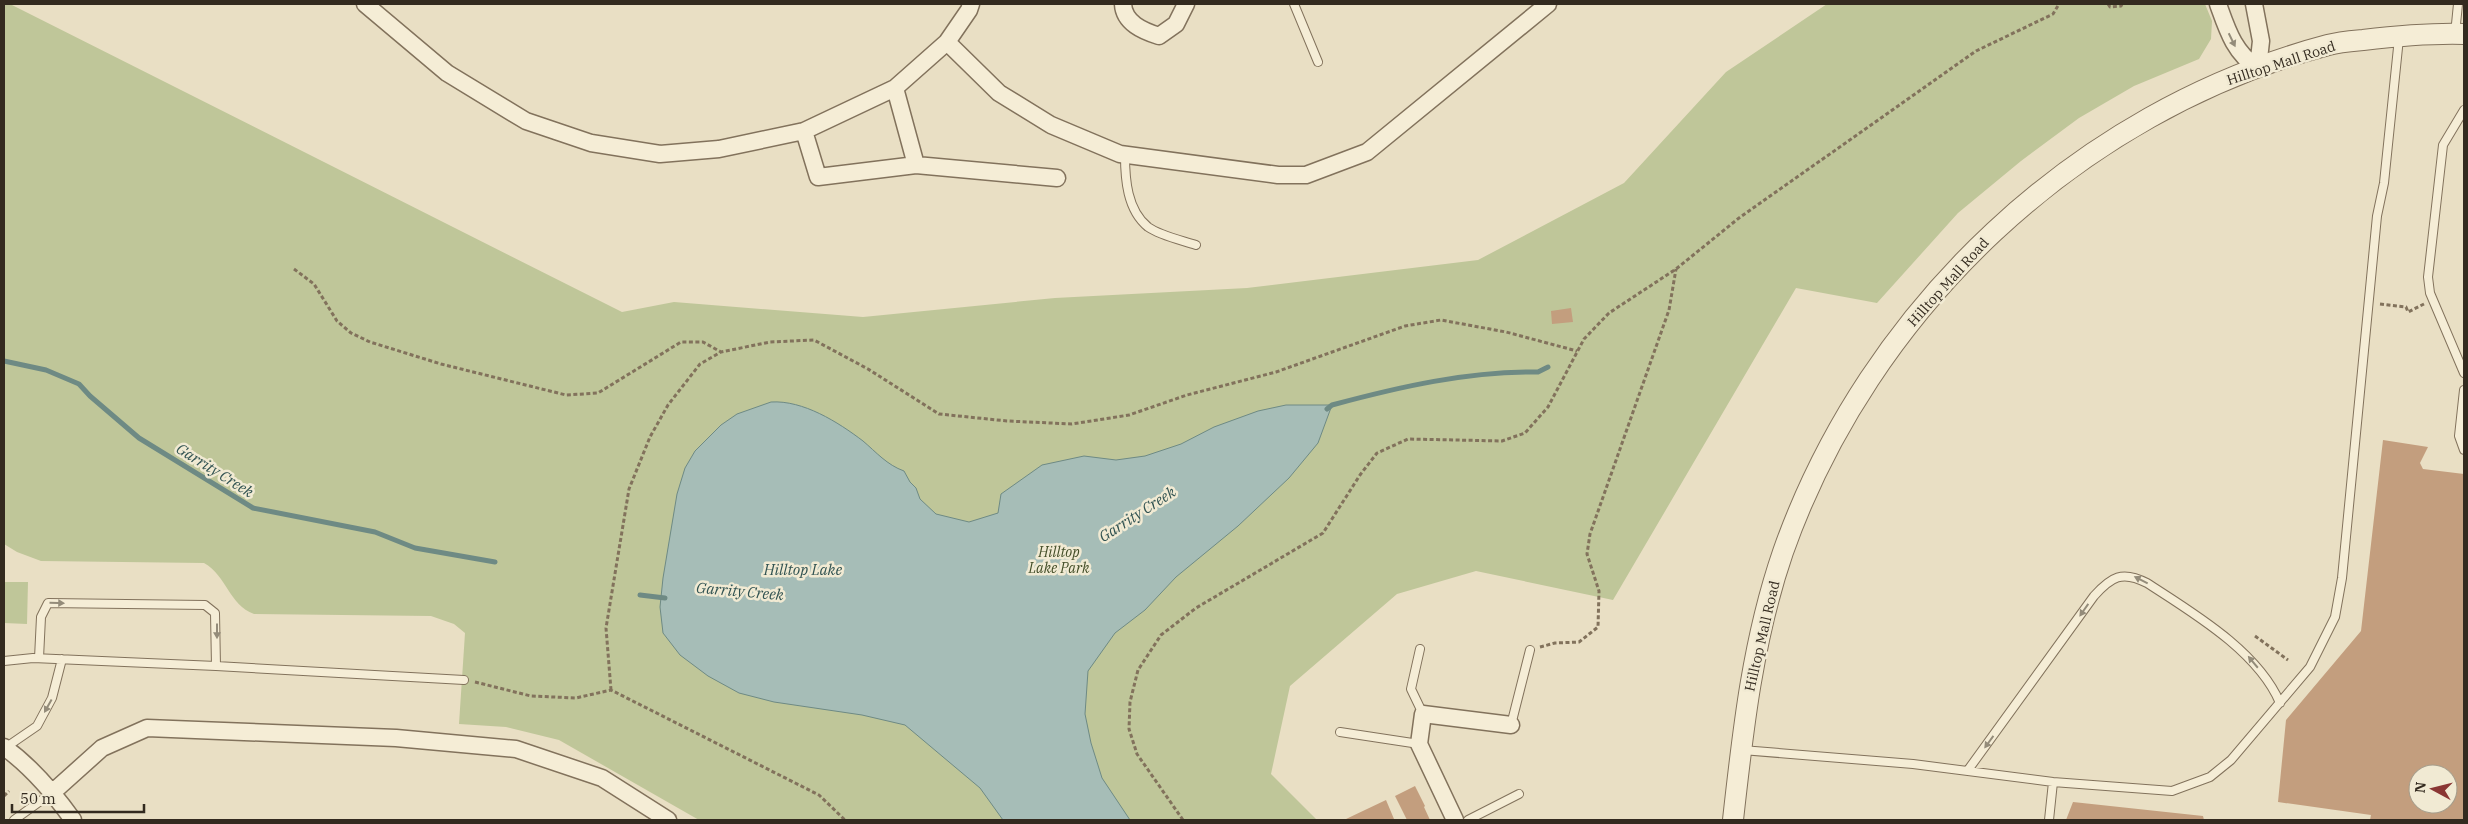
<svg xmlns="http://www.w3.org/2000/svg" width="2468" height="824" viewBox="0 0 2468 824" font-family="'IBM Plex Serif',serif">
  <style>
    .green { fill: #bfc699 }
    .water { fill: #a6bdb7; stroke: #6e8a84 }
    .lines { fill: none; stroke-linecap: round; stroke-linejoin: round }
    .stream { stroke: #6e8a84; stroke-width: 5 }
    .building { fill: #c39e7e; fill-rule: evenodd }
    .service-casing { stroke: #82725c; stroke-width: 10 }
    .minor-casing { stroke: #82725c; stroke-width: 19 }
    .tertiary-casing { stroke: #82725c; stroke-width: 22 }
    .path { stroke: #82725c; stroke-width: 3; stroke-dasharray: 4 2.5; stroke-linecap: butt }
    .service { stroke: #f5edd6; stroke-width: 8 }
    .minor { stroke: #f5edd6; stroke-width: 16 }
    .tertiary { stroke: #f5edd6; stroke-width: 20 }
    .oneway { fill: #948c7a }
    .labels { text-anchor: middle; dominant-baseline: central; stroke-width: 5; stroke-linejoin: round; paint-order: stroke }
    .street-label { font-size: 14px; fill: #332a1f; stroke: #f1ead3 }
    .park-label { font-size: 14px; font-style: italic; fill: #434e28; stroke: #f1ead3 }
    .water-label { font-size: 15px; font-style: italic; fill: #305251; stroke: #f1ead3 }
  </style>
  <rect width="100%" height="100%" fill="#e9dfc4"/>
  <path class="green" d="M4,4h6l612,308 52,-10 189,15 192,-19 192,-10 231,-28 146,-77 102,-111 101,-68h378l7,17 -1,18 -12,20 -65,27 -55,32 -58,43 -63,52 -81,90 -81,-15 -183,312 -137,-29 -79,23 -107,92 -19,88 46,46h-618l-140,-80 -53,-13 -47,-3 6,-91 -11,-9 -23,-8 -177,-2c-25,-9 -27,-38 -50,-51l-163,-2 -24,-9 -13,-8z
    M4,582h24l-1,42 -23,-1z"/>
  <path class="water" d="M771,402c32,-2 67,20 92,39 13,11 24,24 41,30l6,11 6,6 4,11 16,15 33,8 29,-9 3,-19 41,-29 42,-9 32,4 29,-4 36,-12 33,-17 44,-16 28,-6h46l-14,38 -29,35 -51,48 -62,51 -31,33 -30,23 -27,38 -3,43 6,29 11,35 28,42h-127l-23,-32 -75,-63 -43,-10 -88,-13 -35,-9 -31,-17 -28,-21 -17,-22 -3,-26 3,-29 14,-84 8,-26 10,-17 26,-26 16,-11z"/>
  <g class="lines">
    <path class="stream" d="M4,361l42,9 33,14 11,12 49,42 114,70 122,24 40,16 80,14
      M1327,409l5,-4c67,-18 136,-34 206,-33l10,-5
      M640,595l25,3"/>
  </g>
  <path class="building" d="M1571,308l2,14 -21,2 -1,-13z
    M2383,440l45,7 -8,16 3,6 41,5v346h-94l1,-5 -93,-13 8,-82 75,-89zM2418,774h30v30h-30z
    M1415,786l10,20 -1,1 6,13h-23l-12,-24z
    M1386,800l8,19 -47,1 -1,-1z
    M2073,802l130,14 1,4h-138z"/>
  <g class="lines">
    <g class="service-casing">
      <path id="service" d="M1294,4l24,58
        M2455,34l3,-30
        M2464,110l-21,35 -15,132 2,16 34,80
        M1125,155c0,24 2,55 23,72 13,9 33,13 48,18
        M2464,390l-5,46 5,14
        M1420,649l-9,40 12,25
        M39,658l2,-41 7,-14 157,2 10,8 1,53
        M4,661l29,-3 183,8 248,14
        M1511,725l19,-75
        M1340,732l79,12
        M5,748l32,-22 15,-28 10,-39
        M1742,750l171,14 140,18 119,9 38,-14 21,-17 79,-93 25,-50 7,-39 35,-362 7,-33 15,-145
        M1968,770l126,-174c17,-19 28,-26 53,-13 46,30 111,68 133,120
        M14,820l39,-28
        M1468,820l51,-26
        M2049,820l4,-38"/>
    </g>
    <g class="minor-casing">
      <path id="minor" d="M365,4l82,69 79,48 65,22 69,11 59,-5 85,-18 91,-43 52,-46 22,-32 2,-6
        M1123,4c1,19 20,27 36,32l17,-12 10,-20
        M2218,4c9,25 16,49 40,64l3,-27 -7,-37
        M947,42l52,51 52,32 69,29 158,21h28l61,-23 181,-148
        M895,88l21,77
        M804,131l14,46 98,-12 141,13
        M4,747c28,20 49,45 69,73
        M53,792l49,-44 45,-20 249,10 120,11 86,29 66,42
        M1455,820l-36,-76 4,-30 88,11"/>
    </g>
    <g class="tertiary-casing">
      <path id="tertiary" d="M1733,820c10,-91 20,-181 50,-268 86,-244 295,-441 545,-507 11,-3 24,-4 35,-5 34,-4 67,-7 101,-6"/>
    </g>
    <path class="path" d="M2108,4l2,3 11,-1 1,-2
      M294,269l20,15 23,37 14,12 19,9 71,22 125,31 32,-2 83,-51h22l18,10
      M2380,304l26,3 2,5 16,-8
      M2255,636l33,24
      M1540,647l15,-4 24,-1 19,-15 1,-36 -12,-37 3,-20 79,-224 7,-41
      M475,682l56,14 45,2 35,-8 208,105 26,25
      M611,690l-5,-62 23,-139 21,-52 18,-32 32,-41 21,-12 49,-10 44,-2 54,29 71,45 68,7 65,3 57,-9 58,-20 89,-23 129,-46 36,-6 65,12 71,19
      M4,796l5,-5
      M1183,820l-46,-66 -8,-25 1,-27 8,-32 23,-35 35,-27 127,-75 37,-58 17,-22 31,-14 94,2 23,-8 23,-26 36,-68 25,-26 67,-44 63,-51 237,-167 77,-37 6,-10"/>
    <use href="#service" class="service"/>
    <use href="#minor" class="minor"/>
    <use href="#tertiary" class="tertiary"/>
  </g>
  <defs><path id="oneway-solid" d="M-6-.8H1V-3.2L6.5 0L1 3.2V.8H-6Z" transform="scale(1.25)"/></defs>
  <g class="oneway">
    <use href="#oneway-solid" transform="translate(2232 40) rotate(64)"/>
    <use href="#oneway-solid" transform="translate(2141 580) rotate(-153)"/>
    <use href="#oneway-solid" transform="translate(57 603) rotate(1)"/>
    <use href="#oneway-solid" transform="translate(2084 610) rotate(125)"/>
    <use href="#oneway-solid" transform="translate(217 631) rotate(90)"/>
    <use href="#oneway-solid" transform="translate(2253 662) rotate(-130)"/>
    <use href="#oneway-solid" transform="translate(48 706) rotate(119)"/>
    <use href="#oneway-solid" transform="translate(1989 742) rotate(126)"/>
  </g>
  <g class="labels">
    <g class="street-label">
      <text transform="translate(2281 63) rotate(-18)">Hilltop Mall Road</text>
      <text transform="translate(1948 282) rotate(-48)">Hilltop Mall Road</text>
      <text transform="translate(1762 636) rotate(-77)">Hilltop Mall Road</text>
    </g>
    <g class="park-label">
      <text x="1059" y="552">Hilltop<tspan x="1059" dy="16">Lake Park</tspan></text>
    </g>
    <g class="water-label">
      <text transform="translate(215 470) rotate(32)">Garrity Creek</text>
      <text transform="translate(1137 514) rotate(-33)">Garrity Creek</text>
      <text x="803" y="569">Hilltop Lake</text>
      <text transform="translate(740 591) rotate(5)">Garrity Creek</text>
    </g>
  </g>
  <rect width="2468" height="824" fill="none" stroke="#332a1f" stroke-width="10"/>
  <g transform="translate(2433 789) rotate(277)"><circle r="24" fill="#f1ead3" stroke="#a59d8b"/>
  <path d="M0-4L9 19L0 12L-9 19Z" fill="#8a3633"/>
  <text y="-8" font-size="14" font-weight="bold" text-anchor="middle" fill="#332a1f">N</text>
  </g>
  <path d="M12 804v8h132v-8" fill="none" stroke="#332a1f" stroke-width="2.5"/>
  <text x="20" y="804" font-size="15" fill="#332a1f" stroke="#f1ead3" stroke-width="4" paint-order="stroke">50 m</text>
</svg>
